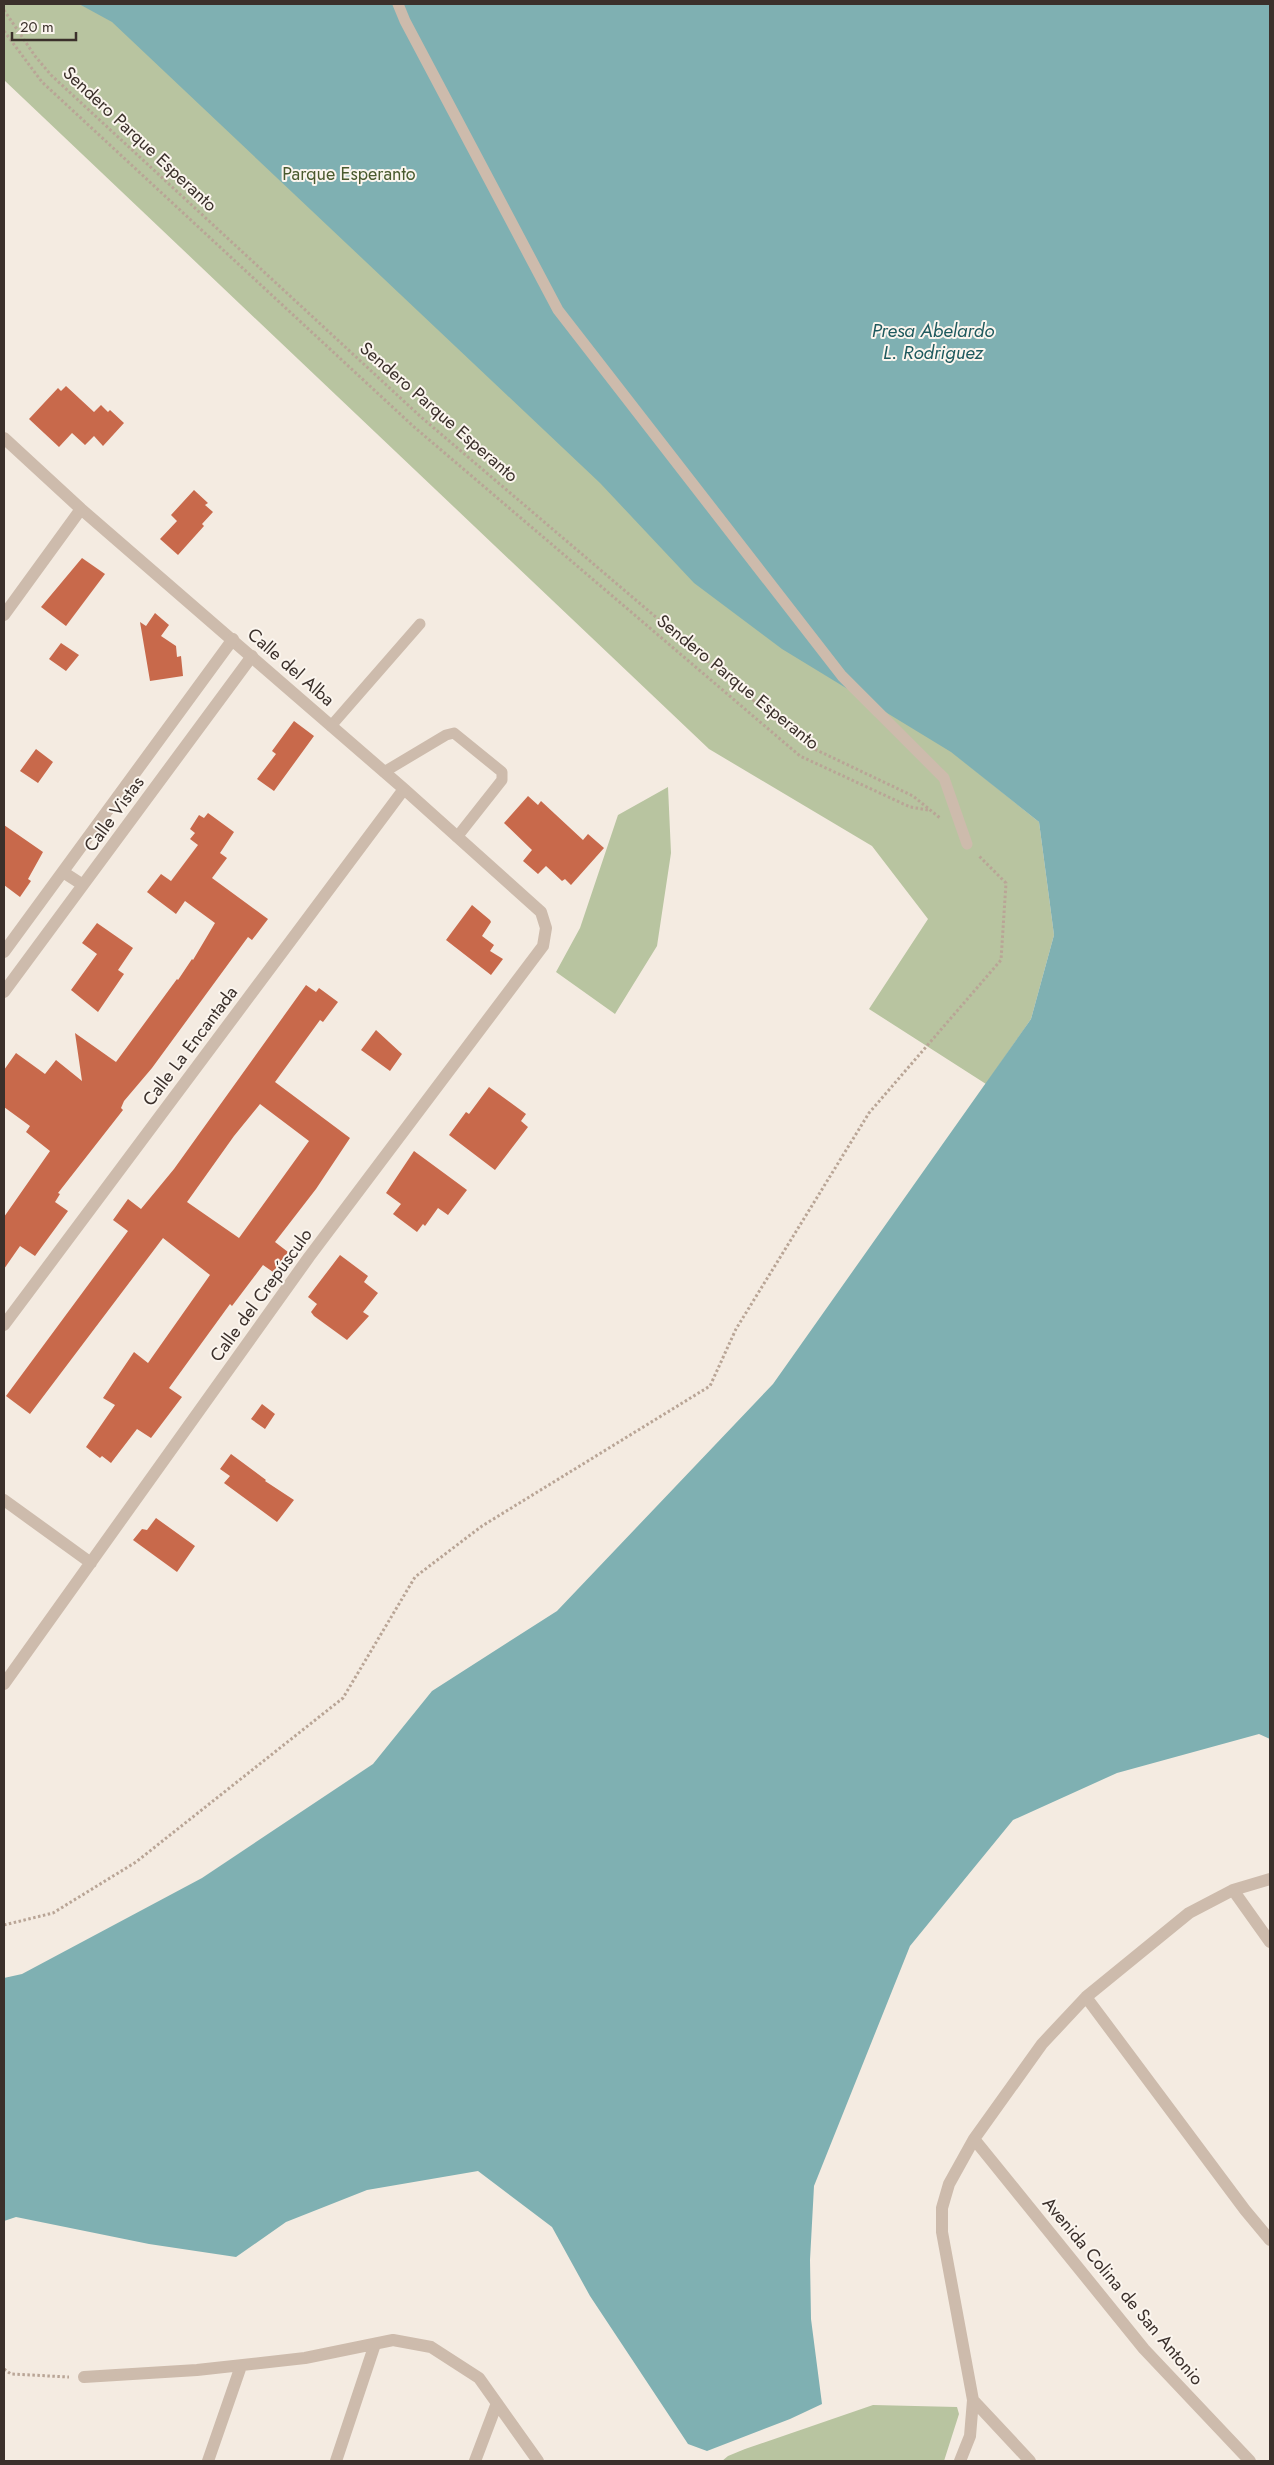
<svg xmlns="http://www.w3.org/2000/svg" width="1274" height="2465" viewBox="0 0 1274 2465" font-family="Jost,sans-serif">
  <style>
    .green { fill: #b8c4a0 }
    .water { fill: #7fb0b2 }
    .building { fill: #c8694b; fill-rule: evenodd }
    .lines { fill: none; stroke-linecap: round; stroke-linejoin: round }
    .path { stroke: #b9a596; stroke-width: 3; stroke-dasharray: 2.5 2.5; stroke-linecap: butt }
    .service { stroke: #cdbbac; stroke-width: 11 }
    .minor { stroke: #cdbbac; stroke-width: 12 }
    .tertiary { stroke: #cdbbac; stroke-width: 12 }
    .labels { text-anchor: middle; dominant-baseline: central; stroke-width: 4; stroke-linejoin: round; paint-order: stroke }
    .street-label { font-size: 18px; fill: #3b302b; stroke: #fbf5ee }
    .park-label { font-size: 18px; fill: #4a5a2e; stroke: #fbf5ee }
    .water-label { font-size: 19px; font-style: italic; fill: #1f5a5e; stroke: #fbf5ee }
  </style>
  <rect width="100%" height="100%" fill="#f4ebe1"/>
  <path class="green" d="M4,4h457l490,747 88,71 15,113 -23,84 -45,65 -117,-75 59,-90 -56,-73 -163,-97 -705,-669z
    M668,787l3,66 -14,93 -42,68 -59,-42 24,-44 38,-113z
    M873,2405l84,2 2,7 -15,47h-222l6,-5 17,-7z"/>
  <path class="water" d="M79,4h1191v1735l-11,-5 -142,39 -104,47 -103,126 -96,240 -4,74 1,59 11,85 -32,15 -83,32 -19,-7 -98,-148 -38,-69 -74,-56 -111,19 -81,32 -50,35 -87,-13 -133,-27 -12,4v-243l18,-4 180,-96 171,-114 59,-73 125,-80 216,-227 258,-365 23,-84 -15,-113 -88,-70 -169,-103 -88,-66 -94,-100 -488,-461z"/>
  <path class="building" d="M66,386l28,26 7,-7 7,7 2,-2 14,13 -21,23 -9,-10 -9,9 -13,-12 -13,14 -30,-28 29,-31 3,3z
    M194,490l14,13 -3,2 8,7 -11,12 2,2 -26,29 -18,-16 17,-18 -6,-6z
    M82,558l23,16 -39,52 -25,-19z
    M155,613l14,12 -8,11 15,10 1,11 4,-1 2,20 -33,5 -10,-59 6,4z
    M61,643l18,12 -13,16 -17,-12z
    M294,721l20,15 -40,55 -17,-12 19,-25 -4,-3z
    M36,749l17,13 -15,21 -18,-12z
    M528,796l10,9 3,-4 42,39 5,-6 16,14 -33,37 -6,-6 -3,2 -16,-15 -8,8 -15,-13 9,-11 -28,-27z
    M208,813l26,19 -14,21 7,5 -15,20 56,41 -16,21 -4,-3 -96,131 -28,33 -3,7 2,2 -65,83 2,1 -5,8 13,9 -33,45 -15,-10 -16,23v-52l46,-66 -24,-19 4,-6 -26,-19v-37l12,-17 29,21 11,-14 26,21 -7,-48 41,29 61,-83 1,1 14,-21 1,1 22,-37 -30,-22 -9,13 -29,-22 14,-18 10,7 27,-36 -8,-6 5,-6 -5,-4 9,-14 5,3z
    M4,825l39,27 -15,27 3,2 -11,16 -16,-12z
    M472,905l18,15 1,2 -9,14 12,9 -4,6 13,8 -12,16 -45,-35z
    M97,923l36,25 -15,22 6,4 -26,38 -27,-22 26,-36 -15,-11z
    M306,985l10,7 3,-4 19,14 -15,20 -3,-2 -45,62 75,56 -34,51 -41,53 13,10 -15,20 -10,-7 -31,41 -2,-2 -61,84 13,9 -31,41 -14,-9 -26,34 -9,-7 -2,2 -14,-11 29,-42 -12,-7 31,-46 14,11 62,-88 -47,-37 -133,176 -24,-18 122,-165 -15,-11 15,-21 13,10 33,-40zM260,1104l49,37 -70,97 -52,-36 47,-66z
    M376,1030l26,24 -12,17 -29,-21z
    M489,1087l37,27 -5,7 7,6 -33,43 -46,-35 17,-23 3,2z
    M414,1151l53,39 -19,25 -10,-7 -13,18 -2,-2 -6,8 -24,-18 8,-10 -15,-11z
    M340,1255l28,21 -4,6 14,11 -15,19 6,4 -22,24 -33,-24 -3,-4 6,-8 -9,-7z
    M262,1404l13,10 -10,15 -14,-10z
    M231,1454l35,26 -1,1 29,19 -17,22 -53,-39 6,-7 -10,-7z
    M156,1518l39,28 -18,26 -44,-32 9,-11 5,1z"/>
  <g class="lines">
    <path class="path" d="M4,10l31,46 16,19 370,342 385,328 107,51 27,22
      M4,31l38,51 371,344 387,330 110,51 18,3
      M4,1925l49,-12 83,-51 207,-164 72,-121 67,-51 228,-140 26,-57 133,-216 132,-153 5,-77 -28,-28
      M4,2369l7,5 58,3"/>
    <path class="service" d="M398,4l7,17 153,289 284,366 102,102 23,66
      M331,726l89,-102
      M384,772l62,-37 8,-2 48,39v8l-45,57"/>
    <path class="minor" d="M4,438l77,71 323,280 137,123 5,16 -3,18 -234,311 -305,427
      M4,615l77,-106
      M4,1325l400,-536
      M4,1500l87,63
      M1233,1890l37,52
      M1086,1997l159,213 25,30
      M974,2139l170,210 106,112
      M84,2377l113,-7 108,-12 88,-18 38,7 48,31 59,83
      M973,2400l57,61
      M208,2461l33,-95
      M336,2461l39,-117
      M475,2461l22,-58
      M960,2461l10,-25 3,-36 -31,-168v-24l7,-24 25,-45 68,-95 44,-47 103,-84 44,-23 37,-11"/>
    <path class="tertiary" d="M63,872l20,13
      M4,952l229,-313
      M4,992l248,-336"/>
  </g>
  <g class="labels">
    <g class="street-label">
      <text transform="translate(140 139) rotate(43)">Sendero Parque Esperanto</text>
      <text transform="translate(439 412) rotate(41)">Sendero Parque Esperanto</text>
      <text transform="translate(291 667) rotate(41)">Calle del Alba</text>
      <text transform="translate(738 682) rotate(39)">Sendero Parque Esperanto</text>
      <text transform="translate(114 814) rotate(-54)">Calle Vistas</text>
      <text transform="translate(190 1046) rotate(-53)">Calle La Encantada</text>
      <text transform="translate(261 1295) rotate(-54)">Calle del Crepúsculo</text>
      <text transform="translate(1123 2291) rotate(50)">Avenida Colina de San Antonio</text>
    </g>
    <g class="park-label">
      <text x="349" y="174">Parque Esperanto</text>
    </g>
    <g class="water-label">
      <text x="933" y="330">Presa Abelardo<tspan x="933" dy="22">L. Rodriguez</tspan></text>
    </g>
  </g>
  <rect width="1274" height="2465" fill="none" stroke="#3b302b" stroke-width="10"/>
  <path d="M12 32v8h64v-8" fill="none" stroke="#3b302b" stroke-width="2.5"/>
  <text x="20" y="32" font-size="15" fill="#3b302b" stroke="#fbf5ee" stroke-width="4" paint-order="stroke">20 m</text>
</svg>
